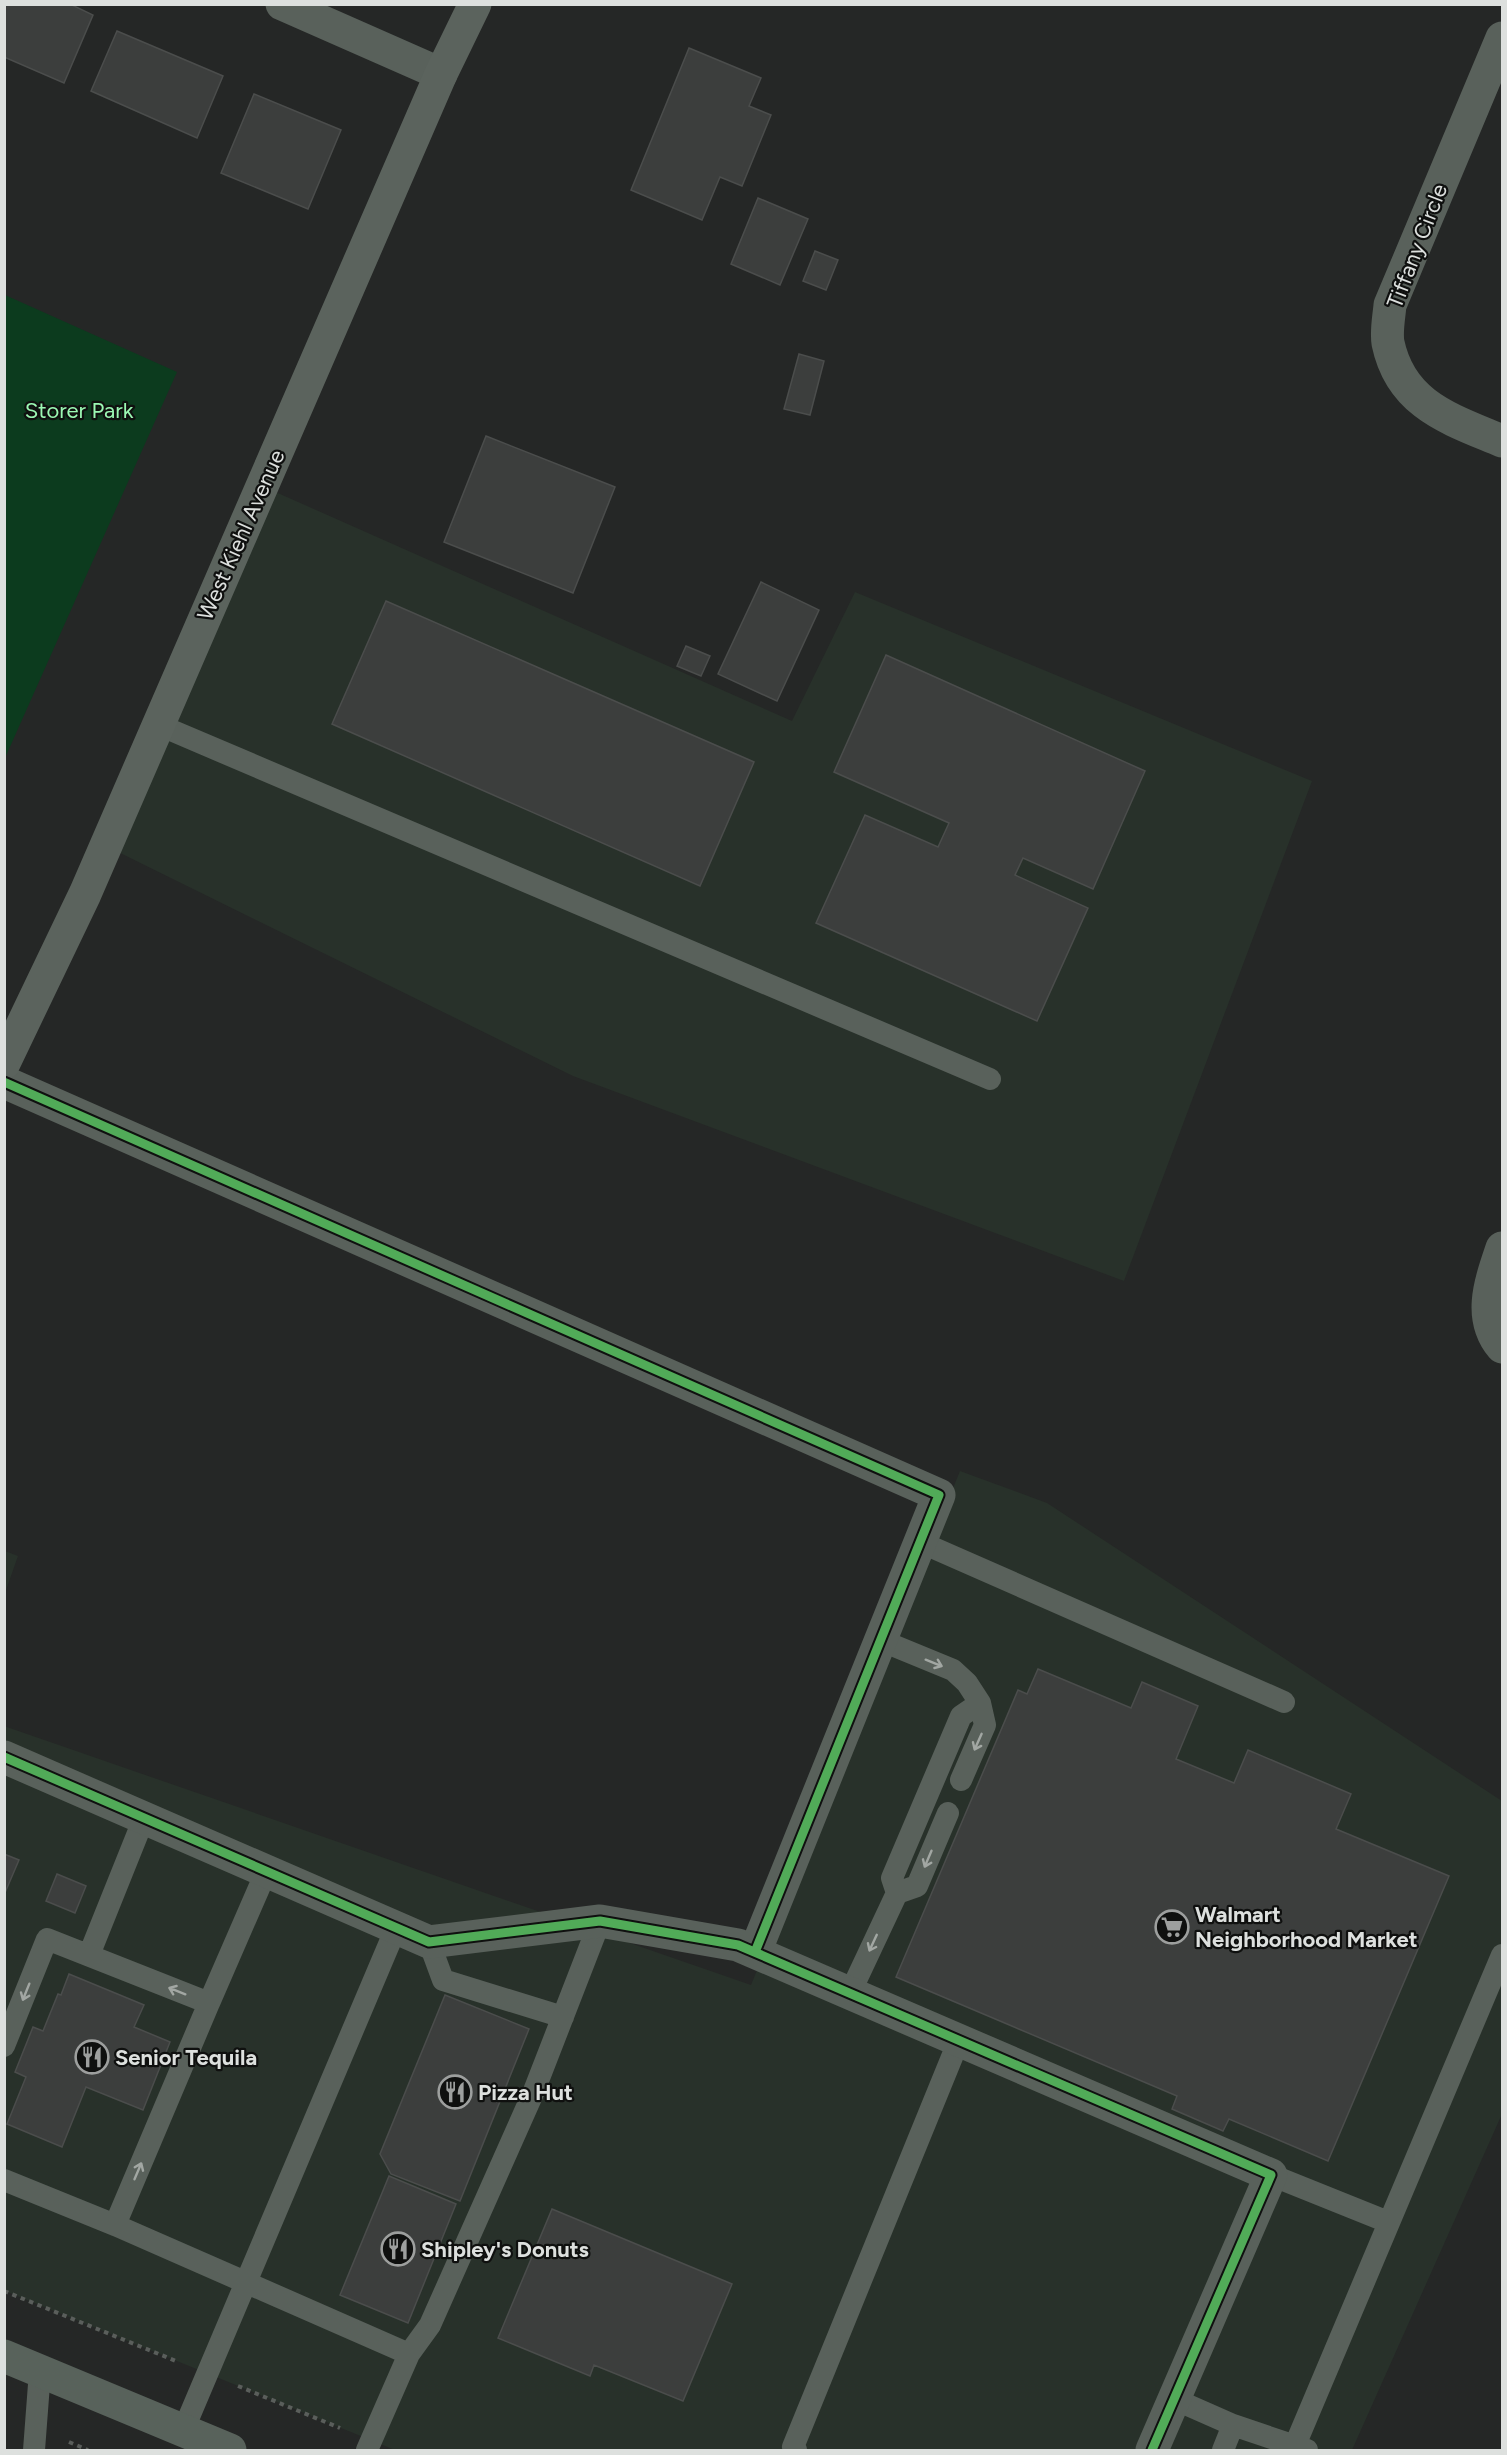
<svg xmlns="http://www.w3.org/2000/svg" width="1507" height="2455" viewBox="0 0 1507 2455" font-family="Figtree,sans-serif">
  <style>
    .built { fill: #28312a }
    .green { fill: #0c3b1e }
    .building { fill: #3c3e3d; stroke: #4b4d4c; stroke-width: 1.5 }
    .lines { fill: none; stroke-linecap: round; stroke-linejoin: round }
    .path { stroke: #5a5e5b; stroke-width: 4; stroke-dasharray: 4.5 4.5; stroke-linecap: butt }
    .lane { stroke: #59615b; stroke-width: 22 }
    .street { stroke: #59615b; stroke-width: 33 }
    .secondary { stroke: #5b635d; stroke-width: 33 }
    .primary { stroke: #58625b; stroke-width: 33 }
    .cycleway-casing { stroke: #0f100f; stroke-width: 13 }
    .cycleway { stroke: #51ab58; stroke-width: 9 }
    .oneway { stroke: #a2a7a3 }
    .labels { text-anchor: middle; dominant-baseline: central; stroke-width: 4.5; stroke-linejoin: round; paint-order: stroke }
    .street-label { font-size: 22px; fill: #dde0de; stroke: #0f100f }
    .park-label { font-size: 22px; fill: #9bf8b3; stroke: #0f100f }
    .poi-label { font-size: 22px; font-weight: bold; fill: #dde0de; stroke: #0f100f; text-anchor: start }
  </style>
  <rect width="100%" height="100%" fill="#252726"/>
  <path class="built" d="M262,486l530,235 63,-129 457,189 -188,500 -551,-205 -467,-230z
    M960,1471l87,32 455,298v313l-150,336h-957l-390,-159 -1,-565 747,259z
    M5,1551l13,5 -13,37z"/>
  <path class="green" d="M5,295l172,77 -172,386z"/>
  <path class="building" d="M4,4h66l23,11 -29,68 -60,-26z
    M117,31l106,45 -26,62 -106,-47z
    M689,48l72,30 -12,28 22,9 -29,71 -22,-9 -18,43 -71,-30z
    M254,94l87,36 -33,79 -87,-36z
    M758,198l50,21 -28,66 -49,-21z
    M815,251l23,9 -12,30 -23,-9z
    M799,354l25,7 -14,54 -26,-6z
    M486,436l129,51 -42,106 -129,-51z
    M761,582l58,28 -42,91 -59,-27z
    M386,601l368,161 -54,124 -368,-162z
    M686,646l24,10 -9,20 -24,-10z
    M886,655l259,116 -52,118 -70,-31 -8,17 73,33 -51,113 -221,-98 49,-108 73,32 11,-24 -115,-51z
    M1038,1669l93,39 11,-26 56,24 -22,53 58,24 14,-33 103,44 -15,35 113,47 -121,285 -99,-42 -6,12 -51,-22 5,-13 -281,-119 122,-287 9,4z
    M4,1854l15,6 -15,35z
    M57,1874l29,12 -11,27 -29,-12z
    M69,1974l75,31 -10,22 36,15 -27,68 -57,-23 -24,60 -55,-23 19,-47 -11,-5 18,-45 10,4 15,-37 3,1z
    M445,1995l84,34 -69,172 -69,-27 -11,-20z
    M389,2176l67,28 -48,119 -68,-28z
    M552,2209l180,75 -49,117 -89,-36 -4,11 -92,-38z"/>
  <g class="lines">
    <path class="path" d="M4,2291l172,70
      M238,2386l102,42
      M69,2442l19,8"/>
    <path class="lane" d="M159,725l831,354
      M920,1542l364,160
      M880,1640l73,30 14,13 13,20 5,22 -24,55
      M897,1893l20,-7 31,-73
      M429,1942l14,38 120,37
      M89,1955l55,-137
      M850,1993l47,-100 -5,-15 69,-162 19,-13
      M209,2003l57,-131
      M4,2046l43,-107 162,64 -94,222
      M1271,2175l117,47
      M4,2180l111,45 294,129 21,-29 104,-234 66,-170
      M1174,2399l59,26
      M183,2431l213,-503
      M34,2450l6,-79
      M367,2450l42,-96
      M796,2450l-3,-3 166,-407
      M1223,2450l10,-25 74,25
      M1293,2450l209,-495"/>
    <path class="street" d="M282,4l159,70
      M1502,38l-112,267c-1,12 -4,26 -2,38 13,62 62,76 114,98
      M4,1082l935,413 -184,457
      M1502,1248c-11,33 -25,69 0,99
      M4,1757l425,185 171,-21 138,24 533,230 -119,275"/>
    <path class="secondary" d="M4,1063l81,-169 356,-820 34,-70"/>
    <path class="primary" d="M4,2356l226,94"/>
    <g class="cycleway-casing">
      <path id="cycleway" d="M4,1082l935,413 -184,457
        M4,1757l425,185 171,-21 138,24 533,230 -119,275"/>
    </g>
    <use href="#cycleway" class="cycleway"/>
  </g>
  <defs><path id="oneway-shaft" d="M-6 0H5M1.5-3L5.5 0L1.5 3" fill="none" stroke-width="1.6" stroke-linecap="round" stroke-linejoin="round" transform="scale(1.5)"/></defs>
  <g class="oneway">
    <use href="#oneway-shaft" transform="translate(934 1663) rotate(22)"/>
    <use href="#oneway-shaft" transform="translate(978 1742) rotate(114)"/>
    <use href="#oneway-shaft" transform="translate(928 1859) rotate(113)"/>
    <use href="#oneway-shaft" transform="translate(873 1943) rotate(115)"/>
    <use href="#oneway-shaft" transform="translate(177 1991) rotate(-158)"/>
    <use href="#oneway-shaft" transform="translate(26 1992) rotate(112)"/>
    <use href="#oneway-shaft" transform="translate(138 2171) rotate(-67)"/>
  </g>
  <defs>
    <g id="supermarket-ring" transform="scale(1.725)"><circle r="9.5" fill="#0f100f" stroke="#9d9f9e" stroke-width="1.5"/><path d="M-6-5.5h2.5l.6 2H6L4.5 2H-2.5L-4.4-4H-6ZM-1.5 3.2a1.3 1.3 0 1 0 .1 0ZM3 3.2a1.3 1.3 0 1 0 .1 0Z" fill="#9d9f9e"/></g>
    <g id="restaurant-ring" transform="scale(1.725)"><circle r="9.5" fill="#0f100f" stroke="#9d9f9e" stroke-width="1.5"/><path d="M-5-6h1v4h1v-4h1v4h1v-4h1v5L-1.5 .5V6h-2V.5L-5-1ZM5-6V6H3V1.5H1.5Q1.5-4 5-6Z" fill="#9d9f9e"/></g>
  </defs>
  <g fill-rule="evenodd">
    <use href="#supermarket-ring" x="1172" y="1927"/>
    <use href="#restaurant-ring" x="92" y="2057"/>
    <use href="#restaurant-ring" x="455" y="2092"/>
    <use href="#restaurant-ring" x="398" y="2249"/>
  </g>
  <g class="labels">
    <g class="street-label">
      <text transform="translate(1417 246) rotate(-69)">Tiffany Circle</text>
      <text transform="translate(241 535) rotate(-66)">West Kiehl Avenue</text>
    </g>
    <g class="park-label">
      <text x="79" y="410">Storer Park</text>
    </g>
    <g class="poi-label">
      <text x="1195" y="1914">Walmart<tspan x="1195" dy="25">Neighborhood Market</tspan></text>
      <text x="115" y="2057">Senior Tequila</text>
      <text x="478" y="2092">Pizza Hut</text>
      <text x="421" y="2249">Shipley's Donuts</text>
    </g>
  </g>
  <rect width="1507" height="2455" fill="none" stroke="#dde0de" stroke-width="12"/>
</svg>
